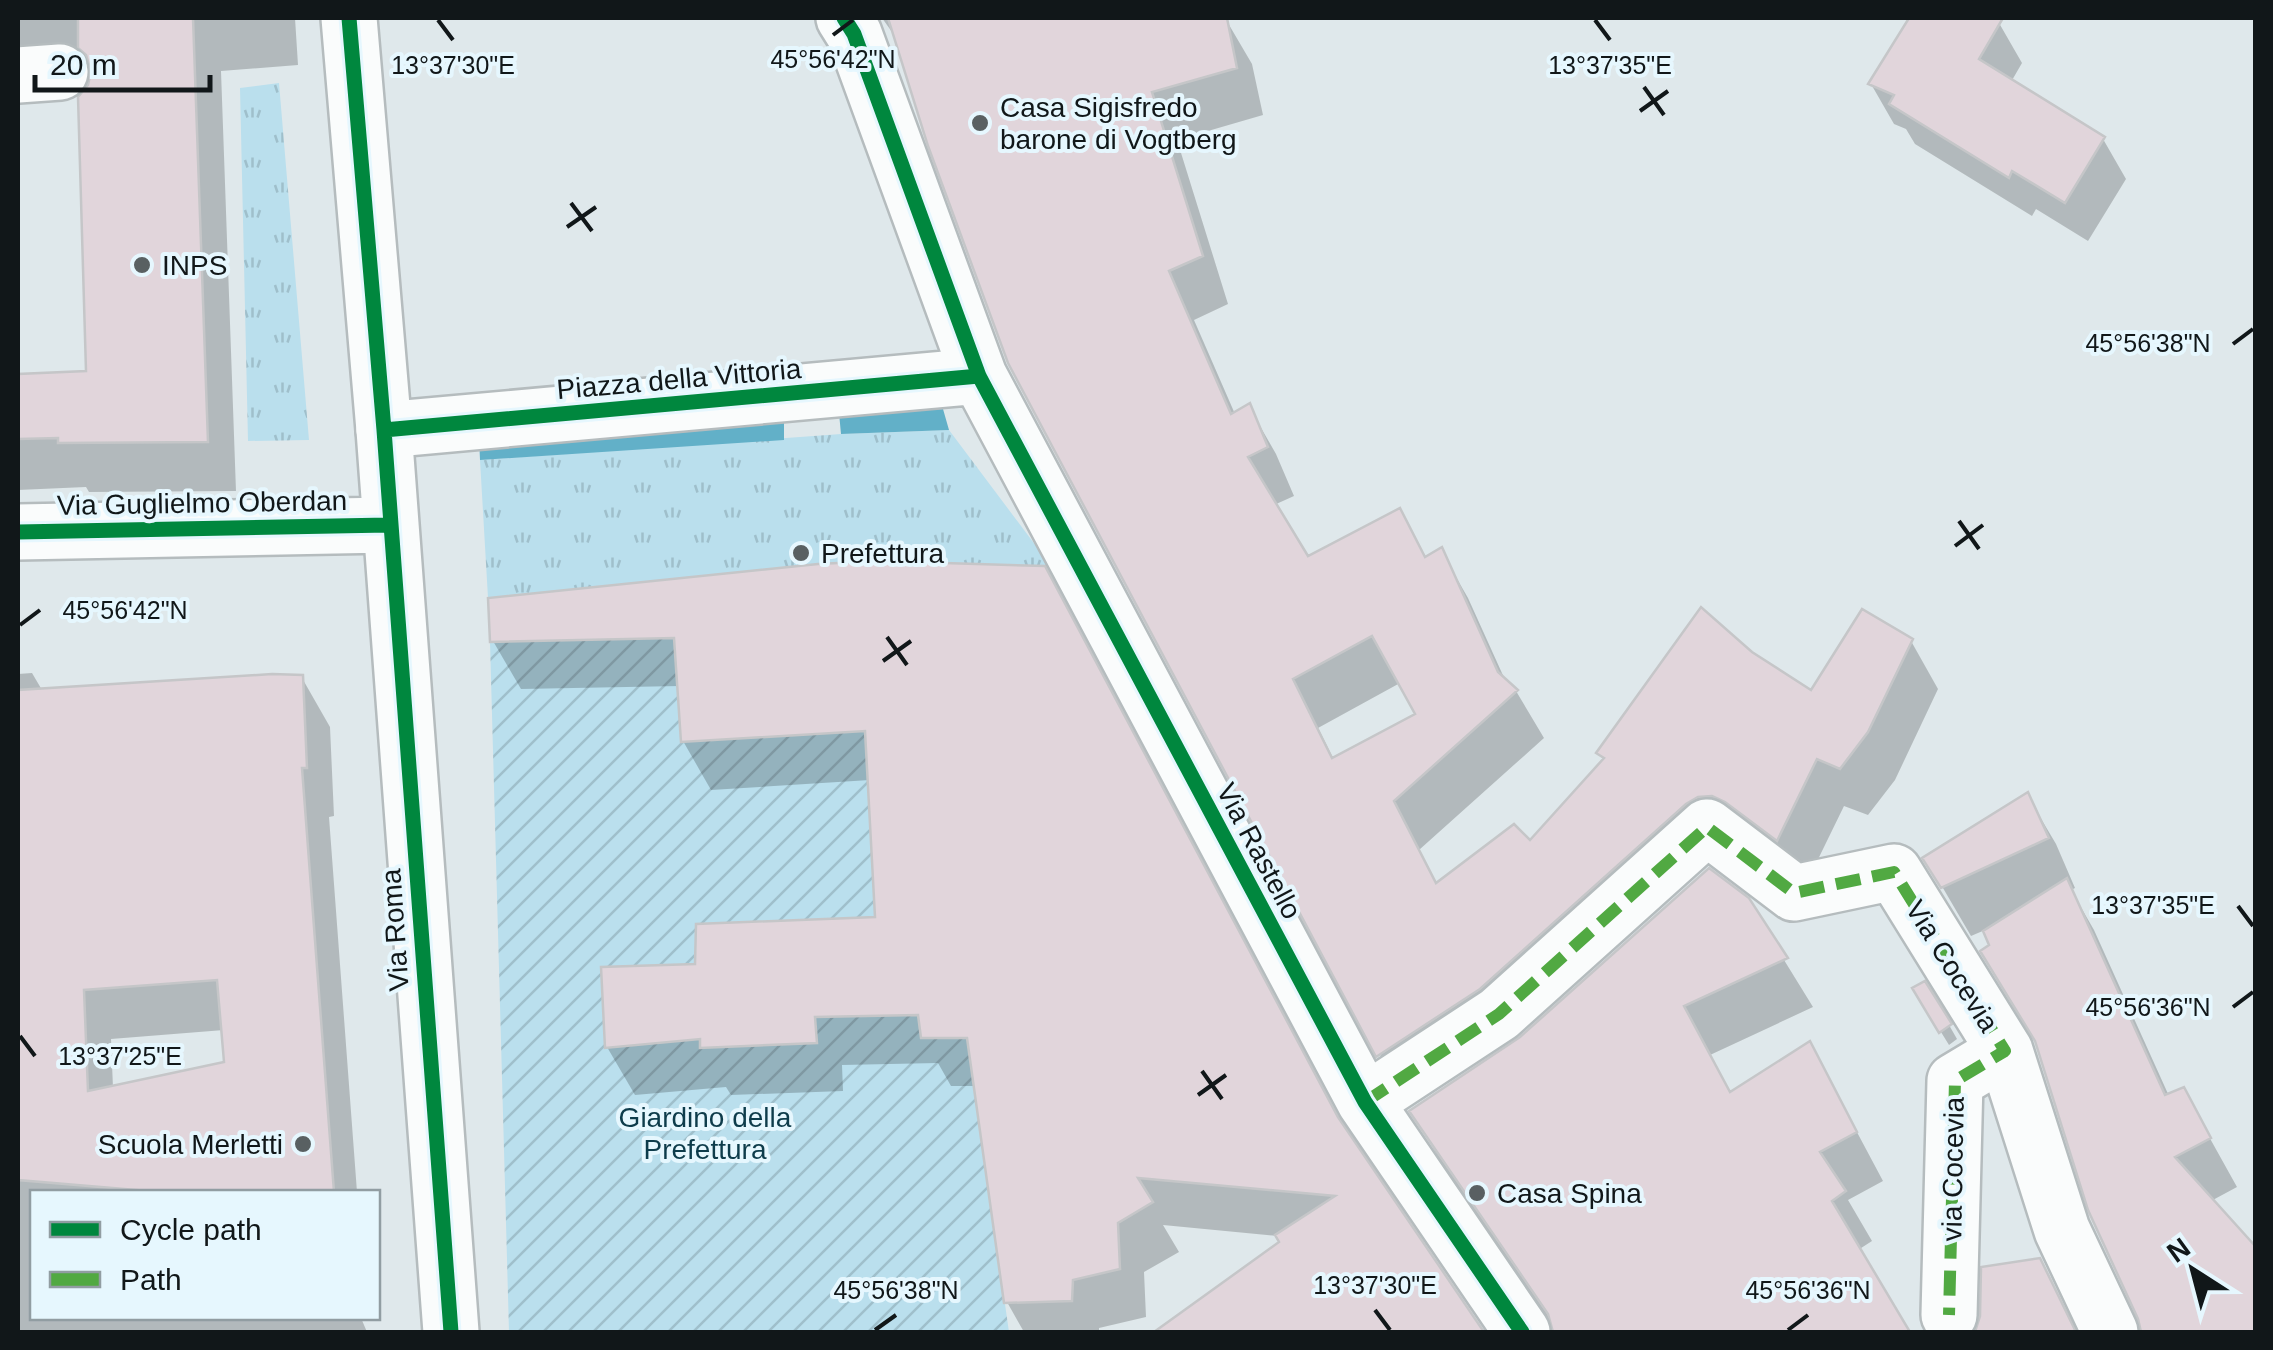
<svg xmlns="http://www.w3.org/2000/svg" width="2273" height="1350" viewBox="0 0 2273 1350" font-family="Helvetica,sans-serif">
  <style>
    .grass { fill: url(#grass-tufts) }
    .garden { fill: url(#garden-furrows) }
    .water { fill: #62b0c8 }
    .shadow { fill: #0003; fill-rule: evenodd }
    .building { fill: #e1d5db; stroke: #c5c6c8; stroke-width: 2.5; fill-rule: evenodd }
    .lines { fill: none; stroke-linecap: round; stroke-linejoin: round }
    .minor-casing { stroke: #b5bcbe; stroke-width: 60 }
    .major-casing { stroke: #b5bcbe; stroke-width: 60 }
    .minor { stroke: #fafcfc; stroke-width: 55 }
    .major { stroke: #fafcfc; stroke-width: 55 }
    .quiet { stroke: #51a942; stroke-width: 12; stroke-dasharray: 25 12; stroke-linecap: butt }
    .cycleway-casing { stroke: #e6f7fe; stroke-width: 21 }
    .cycleway { stroke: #00873e; stroke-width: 15 }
    .ticks { fill: none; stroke: #111719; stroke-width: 4 }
    .poi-dot { fill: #596062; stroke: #e6f7fe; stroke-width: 4 }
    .labels { text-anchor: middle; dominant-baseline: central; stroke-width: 8; stroke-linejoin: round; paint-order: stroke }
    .poi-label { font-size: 28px; fill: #111719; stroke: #e6f7fe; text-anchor: start }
    .street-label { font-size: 28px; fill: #111719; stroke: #e6f7fe }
    .park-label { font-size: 28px; fill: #0e3c4b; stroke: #e6f7fe }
    .ticks-label { font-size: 25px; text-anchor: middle; fill: #111719; stroke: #e6f7fe; stroke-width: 8; stroke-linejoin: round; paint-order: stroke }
  </style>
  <defs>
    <pattern id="grass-tufts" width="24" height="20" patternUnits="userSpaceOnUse" patternTransform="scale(2.5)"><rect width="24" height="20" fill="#badfed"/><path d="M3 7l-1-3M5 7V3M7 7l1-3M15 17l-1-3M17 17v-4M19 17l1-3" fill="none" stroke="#9fbfcb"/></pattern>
    <pattern id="garden-furrows" width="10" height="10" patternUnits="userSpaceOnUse" patternTransform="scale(2.5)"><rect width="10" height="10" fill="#badfed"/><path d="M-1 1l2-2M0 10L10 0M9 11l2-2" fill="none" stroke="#9fbfcb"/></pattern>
  </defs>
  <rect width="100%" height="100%" fill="#dfe8eb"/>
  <path class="grass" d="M279,83l30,357 -61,1 -8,-353z
    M949,430l102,136 -173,-5 -60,3 -330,34 -8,-138 361,-26z"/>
  <path class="garden" d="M674,638l7,104 184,-11 11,204 42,80 3,23h46l42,294h-500l-19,-690z"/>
  <path class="water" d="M943,409l6,21 -108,4 -2,-21z
    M784,419v21l-304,20 -1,-23z"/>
  <path class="shadow" d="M18,18h277l3,47 -77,6 15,420 -147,1 -3,-5 -68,3v-113l71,-3 3,-294 -74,5z
    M882,18h309l4,10 30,-10 27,46 11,51 -86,25 51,164 -34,16 41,94 14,-7 27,47 18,42 -20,9 33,55 92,-49 27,48 15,-8 27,47 38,84 10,9 28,47 -125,112 18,35 93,-41 74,-83 -5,-8 152,-99 61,40 99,-53 27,48 -43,91 -27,35 -24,-9 -39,80 -79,-42 -320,259 -396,-741 -113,-323zM1400,683l18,33 -84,44 -16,-32z
    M1924,18h66l9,5 23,40 -11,19 92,57 23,40 -38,62 -52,-32 -4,7 -117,-72 -9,-15 -12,-5 -23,-40z
    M818,566l528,568 136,198h-292l-9,-16 101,-73 -4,-7 -115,-11 16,27 -35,20 2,45 -47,11v4h-75l-17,-30 -31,-216h-25l-13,-23 -96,2 1,26 -112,4 -5,-8 -91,8 -28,-48 91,-81 180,-46 -8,-140 -159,10 -28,-49 -3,-55 -159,3 -28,-48z
    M32,673l10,17 170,-12h90l28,49 4,89 -5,1 28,375h-325v126h329l6,14h-349v-658zM224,1030l3,34 -114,24 -2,-49z
    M2027,795l29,49 19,44 -4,2 23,40 75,166 14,-6 54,97 -26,14 45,50v81h-113l-2,-14 -102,-272 -54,-116 -14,6 -45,-77z
    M1747,900l66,107 -103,48 21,39 79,-50 73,137 -35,19 24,41 -14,9 49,82h-352l-115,-172 -28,-49z
    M1923,1003l26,22 8,14 -8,6z
    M2039,1260l39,72h-100l5,-15z"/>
  <path class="building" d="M78,18h115l15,424 -150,1v-5l-40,1v-65l68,-3 -8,-274 10,-12 3,-14 -5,-16 -8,-7z
    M888,18h339l10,50 -85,24 51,164 -34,15 62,143 19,-11 18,44 -20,10 60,99 92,-48 25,49 17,-10 56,125 20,18 -124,111 42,82 78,-59 16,16 74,-82 -8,-5 105,-146 51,45 59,38 51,-81 51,30 -45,93 -28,37 -23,-10 -40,82 -52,-39 -13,-6 -14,1 -12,7 -206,185 -104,68 -368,-694 -80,-217zM1372,636l43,78 -83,44 -39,-79z
    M1909,18h94l-24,41 126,78 -40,66 -53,-32 -3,7 -120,-74 5,-9 -26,-11z
    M878,561l167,5 293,551 146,215h-330l125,-90 -4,-7 60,-39 -197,-18 15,24 -35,21 2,46 -47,11 -1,21 -68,2 -37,-265h-46l-3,-23 -103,2 2,26 -117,5v-9l-95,9 -4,-81 94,-3 1,-40 179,-7 -10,-186 -184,11 -7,-104 -184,4 -2,-44 330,-34z
    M272,674l31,1 4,93h-5l32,424h-174l-142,-12v-490zM217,980l7,82 -136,29 -4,-101z
    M2028,792l21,46 -108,50 -19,-30z
    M1709,868l40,30 39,60 -104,48 46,86 80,-51 47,91 -37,20 26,39 -14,10 78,131h-357l-5,-18 -139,-203 111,-74z
    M2067,878l98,217 19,-8 27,51 -36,19 81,90v85h-115l-3,-13 -50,-109 -53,-169 -55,-90 9,-6 -6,-14z
    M1925,981l27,43 -13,9 -27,-45z
    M2040,1258l36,74h-101l5,-16 1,-49z"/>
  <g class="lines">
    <g class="minor-casing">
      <path id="minor" d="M844,18l10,16 125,342 386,726 157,230
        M18,75l42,-3
        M384,430l595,-54
        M1365,1102l134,-88 208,-187 87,66 100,-21 111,179 57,179 48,102
        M1949,1315l6,-234 50,-30"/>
    </g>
    <g class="major-casing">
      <path id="major" d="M349,18l35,412 67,902
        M18,532l370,-7"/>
    </g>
    <use href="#minor" class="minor"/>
    <use href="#major" class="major"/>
    <path class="quiet" d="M1365,1102l134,-88 208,-187 87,66 100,-21 111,179 -50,30 -6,234"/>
    <g class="cycleway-casing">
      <path id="cycleway" d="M349,18l35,412 67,902
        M844,18l10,16 125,342 386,726 157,230
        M384,430l595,-54
        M18,532l370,-7"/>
    </g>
    <use href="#cycleway" class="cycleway"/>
  </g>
  <path class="ticks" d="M438,20l15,20M1595,20l15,20M833,35l20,-15M1644,87l20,28M1640,111l28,-20M571,203l21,28M567,227l29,-20M2233,344l20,-15M1959,521l20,28M1955,546l28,-21M20,625l20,-15M887,637l20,28M883,661l28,-20M2238,906l15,20M2233,1007l20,-15M20,1036l15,20M1202,1071l20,28M1198,1095l28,-20M1375,1310l15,20M875,1330l21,-15M1788,1330l20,-15"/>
  <g class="poi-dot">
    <circle cx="980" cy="123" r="10"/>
    <circle cx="142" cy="265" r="10"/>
    <circle cx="801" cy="553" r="10"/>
    <circle cx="303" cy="1144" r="10"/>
    <circle cx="1477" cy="1193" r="10"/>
  </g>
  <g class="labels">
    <g class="poi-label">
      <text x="1000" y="107">Casa Sigisfredo<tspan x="1000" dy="32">barone di Vogtberg</tspan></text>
      <text x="162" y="265">INPS</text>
      <text x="821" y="553">Prefettura</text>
      <text x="283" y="1144" text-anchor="end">Scuola Merletti</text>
      <text x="1497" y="1193">Casa Spina</text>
    </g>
    <g class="street-label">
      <text transform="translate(679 379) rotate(-5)">Piazza della Vittoria</text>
      <text transform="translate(202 503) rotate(-1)">Via Guglielmo Oberdan</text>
      <text transform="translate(1259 851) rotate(62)">Via Rastello</text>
      <text transform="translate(395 930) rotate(-94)">Via Roma</text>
      <text transform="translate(1952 966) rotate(58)">Via Cocevia</text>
      <text transform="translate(1953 1169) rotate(-89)">via Cocevia</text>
    </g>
    <g class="park-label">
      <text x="705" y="1117">Giardino della<tspan x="705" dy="32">Prefettura</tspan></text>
    </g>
  </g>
  <g class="ticks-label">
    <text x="833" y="68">45°56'42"N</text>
    <text x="453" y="74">13°37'30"E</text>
    <text x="1610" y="74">13°37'35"E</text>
    <text x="2148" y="352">45°56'38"N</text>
    <text x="125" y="619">45°56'42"N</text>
    <text x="2153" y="914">13°37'35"E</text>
    <text x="2148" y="1016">45°56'36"N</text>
    <text x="120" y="1065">13°37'25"E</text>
    <text x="1375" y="1294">13°37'30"E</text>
    <text x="896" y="1299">45°56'38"N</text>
    <text x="1808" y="1299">45°56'36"N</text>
  </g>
  <rect width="2273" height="1350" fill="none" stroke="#111719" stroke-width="40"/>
  <rect x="30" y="1190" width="350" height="130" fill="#e6f7fe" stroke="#919da2" stroke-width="2.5"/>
  <rect x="50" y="1222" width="50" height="15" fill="#00873e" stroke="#919da2" stroke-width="2.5"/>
  <text x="120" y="1240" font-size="30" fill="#111719">Cycle path</text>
  <rect x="50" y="1272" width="50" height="15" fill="#51a942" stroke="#919da2" stroke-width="2.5"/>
  <text x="120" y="1290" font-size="30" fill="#111719">Path</text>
  <g transform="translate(2193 1270) rotate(324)" stroke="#e6f7fe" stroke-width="8" paint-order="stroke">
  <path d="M0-8L18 38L0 25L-18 38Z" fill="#111719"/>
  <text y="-15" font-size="28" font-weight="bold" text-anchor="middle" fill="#111719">N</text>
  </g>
  <path d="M35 75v15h175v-15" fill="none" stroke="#111719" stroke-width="5"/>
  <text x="50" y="75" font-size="30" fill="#111719" stroke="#e6f7fe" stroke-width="8" paint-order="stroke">20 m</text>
</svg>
